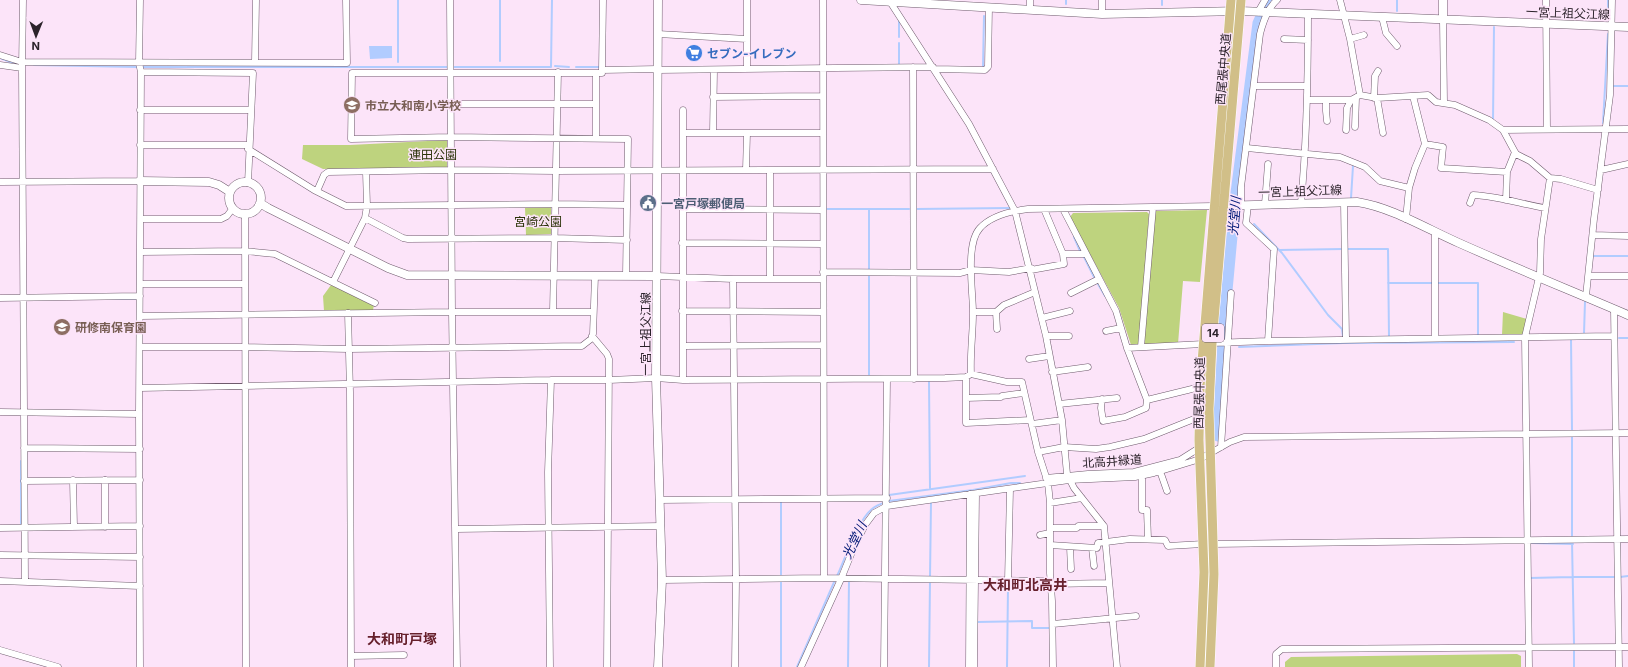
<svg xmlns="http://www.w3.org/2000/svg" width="1628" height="667" viewBox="0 0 1628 667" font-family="Inter,'Noto Sans JP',sans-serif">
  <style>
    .green { fill: #bed37e }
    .water { fill: #b1ccff }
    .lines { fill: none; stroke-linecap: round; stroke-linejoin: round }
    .stream { stroke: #b1ccff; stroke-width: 2 }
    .river { stroke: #b1ccff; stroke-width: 11 }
    .street-casing { stroke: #6f5b6d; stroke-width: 7 }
    .secondary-casing { stroke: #6f5b6d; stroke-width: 9 }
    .primary-casing { stroke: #fff; stroke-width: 10 }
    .street { stroke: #fff; stroke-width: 6 }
    .secondary { stroke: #fff; stroke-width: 8 }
    .primary { stroke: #d1bf88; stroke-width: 9 }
    .labels { text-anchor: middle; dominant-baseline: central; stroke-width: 3; stroke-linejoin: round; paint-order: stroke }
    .shield { fill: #fce4f9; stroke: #6a5c68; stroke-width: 1 }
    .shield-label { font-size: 11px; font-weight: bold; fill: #2b222a }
    .street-label { font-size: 12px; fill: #2b222a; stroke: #fce4f9 }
    .shop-label { font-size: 12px; font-weight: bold; fill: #366cbe; stroke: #fce4f9; text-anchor: start }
    .education-label { font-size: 12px; font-weight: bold; fill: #785e54; stroke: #fce4f9; text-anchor: start }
    .park-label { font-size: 12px; fill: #2c340a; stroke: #fce4f9 }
    .service-label { font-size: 12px; font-weight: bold; fill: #4e5e75; stroke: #fce4f9; text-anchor: start }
    .water-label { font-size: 13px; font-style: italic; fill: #001976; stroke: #fce4f9 }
    .quarter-label { font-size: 14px; font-weight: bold; fill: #66202c; stroke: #fce4f9 }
  </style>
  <rect width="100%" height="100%" fill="#fce4f9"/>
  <path class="green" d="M447,140v27l-124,2 -21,-10 1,-14h47z
    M551,207v27l-25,1 -1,-27z
    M1207,210l-7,72 -17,-1 -5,63 -34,1 10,-134z
    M1147,212l2,2 -10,129 -2,2h-6l-12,-37 -49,-91 3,-4z
    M331,285l43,20 -1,5 -49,1 -1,-15z
    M1503,312l24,7 -4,15 -21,1z
    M1517,654l4,2v11h-236v-5l6,-5z"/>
  <path class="water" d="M369,46h23v12l-22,1z"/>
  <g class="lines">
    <path class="stream" d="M1066,0v4
      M1162,5v-5
      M1397,11v-11
      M1608,19v-19
      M899,37v-18
      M899,43v22
      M0,58l18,7
      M500,61v-61
      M398,62v-62
      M34,65l104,2
      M555,66l14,1
      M983,66l1,-50
      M142,67h409l1,-67
      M576,67h24
      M1611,86h17
      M1493,121l1,-94
      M1603,123l5,-89
      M1351,198l2,-32
      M825,209h84
      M869,209v61
      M916,209l94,-1
      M1254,224l28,29 46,62 14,14 1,7
      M1074,237l6,14
      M1347,249h41l1,87
      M1279,250l64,-1
      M1083,255l12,24
      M1594,256h34
      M1388,283h45
      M1437,283h41v52
      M1098,284l7,12
      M107,299h29
      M1584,333l1,-31
      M1619,338h9
      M1571,339l1,91
      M1239,347l104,-4 171,-1
      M869,376v-102
      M929,382l1,106
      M1572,436v102
      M889,495l136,-19
      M781,502v74
      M21,524v-63
      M1572,542l2,101
      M1532,543l41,1
      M837,576c8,-17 21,-56 35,-67 4,-4 11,-6 17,-8l84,-11 38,-7h9
      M930,577l1,-75
      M1573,577h43
      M1620,577l8,-1
      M1530,578l42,-1
      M781,581v86
      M977,624v-2l55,-1v7h18
      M1574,650v17
      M797,667l38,-87
      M848,667l1,-87
      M929,667l1,-86
      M1007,667l1,-79"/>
    <path class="river" d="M1218,436l6,-113 12,-130 22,-170 6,-13 7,-10"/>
    <g class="street-casing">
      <path id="street" d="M23,0l-1,68 3,514
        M450,0l2,312 5,355
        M747,0v69
        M823,0l1,578
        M889,0l80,124 46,87 31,125 16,84 5,54 7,14 30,38 13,141
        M1030,0v10
        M1102,0v14
        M1340,0l10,39 10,56
        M1546,0l1,129
        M1258,12l7,-12
        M1382,17l4,16 11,13
        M1443,20l1,83
        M658,34l89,5
        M1284,39l24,1
        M1350,39l14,-4
        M0,55l22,7 325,1 -1,-63
        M255,62l1,-62
        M0,65l22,3
        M913,67l1,312
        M935,69l50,1 3,-3 1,-60
        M602,70l1,-70
        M658,70l275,-3
        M141,72l112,1 -5,110
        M596,73v65
        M1254,86h53
        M713,97l109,-1
        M1374,98l1,-22 3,-5
        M1377,98l6,35
        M1308,100h43l9,-5 17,3 51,-3 8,7 19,3 34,15 14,10 13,24 14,7 20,17 11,1 37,11
        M1326,101v10l1,10
        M451,104h145
        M140,110h110
        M1355,127l1,-29
        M1346,130l1,-22 4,-8
        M1503,130l125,-1
        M683,133h139
        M713,133l1,-63
        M1425,144l18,3 -2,21 66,4
        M140,145h109
        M1247,148l81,8 12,1 25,10 15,14 29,7 -3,31
        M248,149l66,41 32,16 209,-2 72,1
        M746,170l1,-37
        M1601,170l27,-6
        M0,182l140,-1
        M1409,188l6,-20 10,-24 -12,-48
        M317,191l7,-16 4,-3 122,-2 106,1 437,-2
        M1506,200l1,-28 8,-20
        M1344,202l2,137
        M1301,203c6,-63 7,-126 7,-189
        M1470,203l3,-8c25,1 48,9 72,13
        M1265,204l3,-40
        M1241,205v-18l19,-153c3,-12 7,-25 17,-34
        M1248,205l-2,18 28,26 -6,92
        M683,209l140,1
        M1063,209l53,102 11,37 20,52 -1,8 -21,9 -22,4 -2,-13 1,-9
        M245,214l1,453
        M365,218l38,20 5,1 146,-1 73,2
        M141,219h80l6,-3 6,-8
        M1435,233v105
        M1593,235l35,1
        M682,243l141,1
        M140,252l105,-1 30,3 100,49
        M1063,254h23
        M1031,270l33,-6 -1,-10 -19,-45
        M823,272l137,1 11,-3 38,2 22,-4
        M626,276l2,-137 -177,-2 -100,2 1,-66h250v-3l56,-1
        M657,276l76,3h90
        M1589,276h39
        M733,279l3,301 -1,87
        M770,279v-109
        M333,282l32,-64 2,-12 -1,-34
        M140,284h105
        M1071,293l28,-14
        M1586,296l8,-77 16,-124 2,-95
        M0,298l140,-2
        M1614,309l5,358
        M682,311l141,1
        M553,312l5,-240
        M973,312h23l8,-7 31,-13
        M996,312l1,17
        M348,313l2,79 1,275
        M140,316l312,-4h141
        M1042,318l28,-7
        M1106,331l15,-3
        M592,336l15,18 2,5 -2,308
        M1046,336h23
        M1212,343l56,-2 346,-5
        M683,346l140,-1
        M140,347h105l104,2 233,-3 9,-7 2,-5 2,-58
        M1141,347l12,-140
        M1127,348l76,-4
        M1029,359l20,-3
        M1052,372l36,-5
        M971,374c-1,-21 2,-41 2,-61 0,-22 -8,-69 7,-85 12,-13 32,-17 48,-19l186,-3
        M966,377v46l64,-3
        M683,380v-270
        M140,388l411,-8h58l47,-2 27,2 262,-2 21,-1 5,-3 36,8h15l16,70 10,31 2,20v70l2,28 1,66
        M966,398l35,-1 1,-1 22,-3
        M1147,400l53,-13
        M1059,404l58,-6
        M0,412l139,2 1,253
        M139,414l2,-342 -2,-9 1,-63
        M1032,424l30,-4
        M1221,447l10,-154
        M24,448l116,1
        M1038,452l26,-5 32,2 14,-2 34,-8 55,-22
        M1160,471l7,20
        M1142,476v34h5l1,29
        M1046,478l42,-4 46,-2 46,-12 19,-12
        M73,480l1,47
        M105,480v47
        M24,481l116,-1
        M659,500l228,-2
        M1050,503l32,-5
        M0,528l140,-2
        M1050,528h27l1,-2h26
        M456,529l205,-3
        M1040,535l10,-2
        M1213,544l415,-5
        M1050,545l47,3 1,-5 32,-4 35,1 3,6 35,-2
        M1070,547l1,22
        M1092,548l2,18
        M0,555l140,2
        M662,580l162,-2 226,3
        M0,581l140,5
        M1008,581l2,-92
        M1050,584l59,-1
        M1053,624l83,-8
        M0,650l58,17
        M351,656l53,-1
        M550,667l-2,-195 3,-92
        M801,667l40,-88 13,-32 11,-22 9,-12 13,-7 182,-26 66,-3 19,-4 46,-14 30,-17 14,-5 384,-4
        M884,667l3,-288
        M969,667l1,-173
        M974,667l2,-173
        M1276,667v-13l6,-5 346,-2
        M1529,667l-4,-330 15,-64 1,-34 9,-61"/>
    </g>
    <g class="secondary-casing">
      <path id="secondary" d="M861,0l241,14 138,-3 388,16
        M1443,0v20
        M140,181l69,1 10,3 11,7
        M229 198a16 16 0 1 1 32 0a16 16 0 1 1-32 0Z
        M260,203l8,5 120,60 19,7 250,1
        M1218,206l139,-4c34,5 70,27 102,41 56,25 113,48 169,72
        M658,667l4,-87 -6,-202 2,-378"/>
    </g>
    <g class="primary-casing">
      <path id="primary" d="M1200,667l4,-95 -5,-132 1,-53 31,-387
        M1210,667l4,-93 -5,-165 3,-66 29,-343"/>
    </g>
    <use href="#street" class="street"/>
    <use href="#secondary" class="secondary"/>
    <use href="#primary" class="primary"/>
  </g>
  <defs>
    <g id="supermarket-disc" transform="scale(0.9)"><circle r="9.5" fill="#3f7fe0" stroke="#fce4f9"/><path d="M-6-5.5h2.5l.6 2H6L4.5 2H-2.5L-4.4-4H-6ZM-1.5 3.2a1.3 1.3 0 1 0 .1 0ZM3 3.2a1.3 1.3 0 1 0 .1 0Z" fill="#fff"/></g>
    <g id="school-disc" transform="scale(0.9)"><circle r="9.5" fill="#8d6e63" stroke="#fce4f9"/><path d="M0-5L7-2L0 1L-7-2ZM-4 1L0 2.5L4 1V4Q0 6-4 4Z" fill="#fff"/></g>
    <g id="civic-disc" transform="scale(0.9)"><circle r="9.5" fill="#5c6f8a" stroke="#fce4f9"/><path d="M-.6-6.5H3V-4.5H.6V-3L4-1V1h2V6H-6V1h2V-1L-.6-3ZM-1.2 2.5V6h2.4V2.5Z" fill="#fff"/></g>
  </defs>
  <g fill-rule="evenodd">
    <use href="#supermarket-disc" x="694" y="53"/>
    <use href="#school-disc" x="352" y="105"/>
    <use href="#civic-disc" x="648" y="203"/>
    <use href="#school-disc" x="62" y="327"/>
  </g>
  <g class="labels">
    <rect class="shield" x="1202" y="324" width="22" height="18" rx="3"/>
    <g class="shield-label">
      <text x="1213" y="333">14</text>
    </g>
    <g class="street-label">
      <text transform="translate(1568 13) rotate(2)">一宮上祖父江線</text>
      <text transform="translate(1223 69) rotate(-85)">西尾張中央道</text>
      <text transform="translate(1300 191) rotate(-2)">一宮上祖父江線</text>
      <text transform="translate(645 334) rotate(-90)">一宮上祖父江線</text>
      <text transform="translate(1199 393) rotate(-89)">西尾張中央道</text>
      <text transform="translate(1112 461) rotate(-4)">北高井緑道</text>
    </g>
    <g class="shop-label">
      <text x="707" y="53">セブン-イレブン</text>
    </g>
    <g class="education-label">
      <text x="365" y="105">市立大和南小学校</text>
      <text x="75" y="327">研修南保育園</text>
    </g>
    <g class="park-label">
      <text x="433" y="154">連田公園</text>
      <text x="538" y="221">宮崎公園</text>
    </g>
    <g class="service-label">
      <text x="661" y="203">一宮戸塚郵便局</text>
    </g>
    <g class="water-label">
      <text transform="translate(1234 216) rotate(-85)">光堂川</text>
      <text transform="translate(854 540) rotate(-64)">光堂川</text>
    </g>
    <g class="quarter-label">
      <text x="1025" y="584">大和町北高井</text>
      <text x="402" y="638">大和町戸塚</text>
    </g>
  </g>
  <g transform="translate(36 36) rotate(181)" stroke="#fce4f9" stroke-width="3" paint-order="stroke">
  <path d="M0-3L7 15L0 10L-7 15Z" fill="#2b222a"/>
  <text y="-6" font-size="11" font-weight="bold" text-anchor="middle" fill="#2b222a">N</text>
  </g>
</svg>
